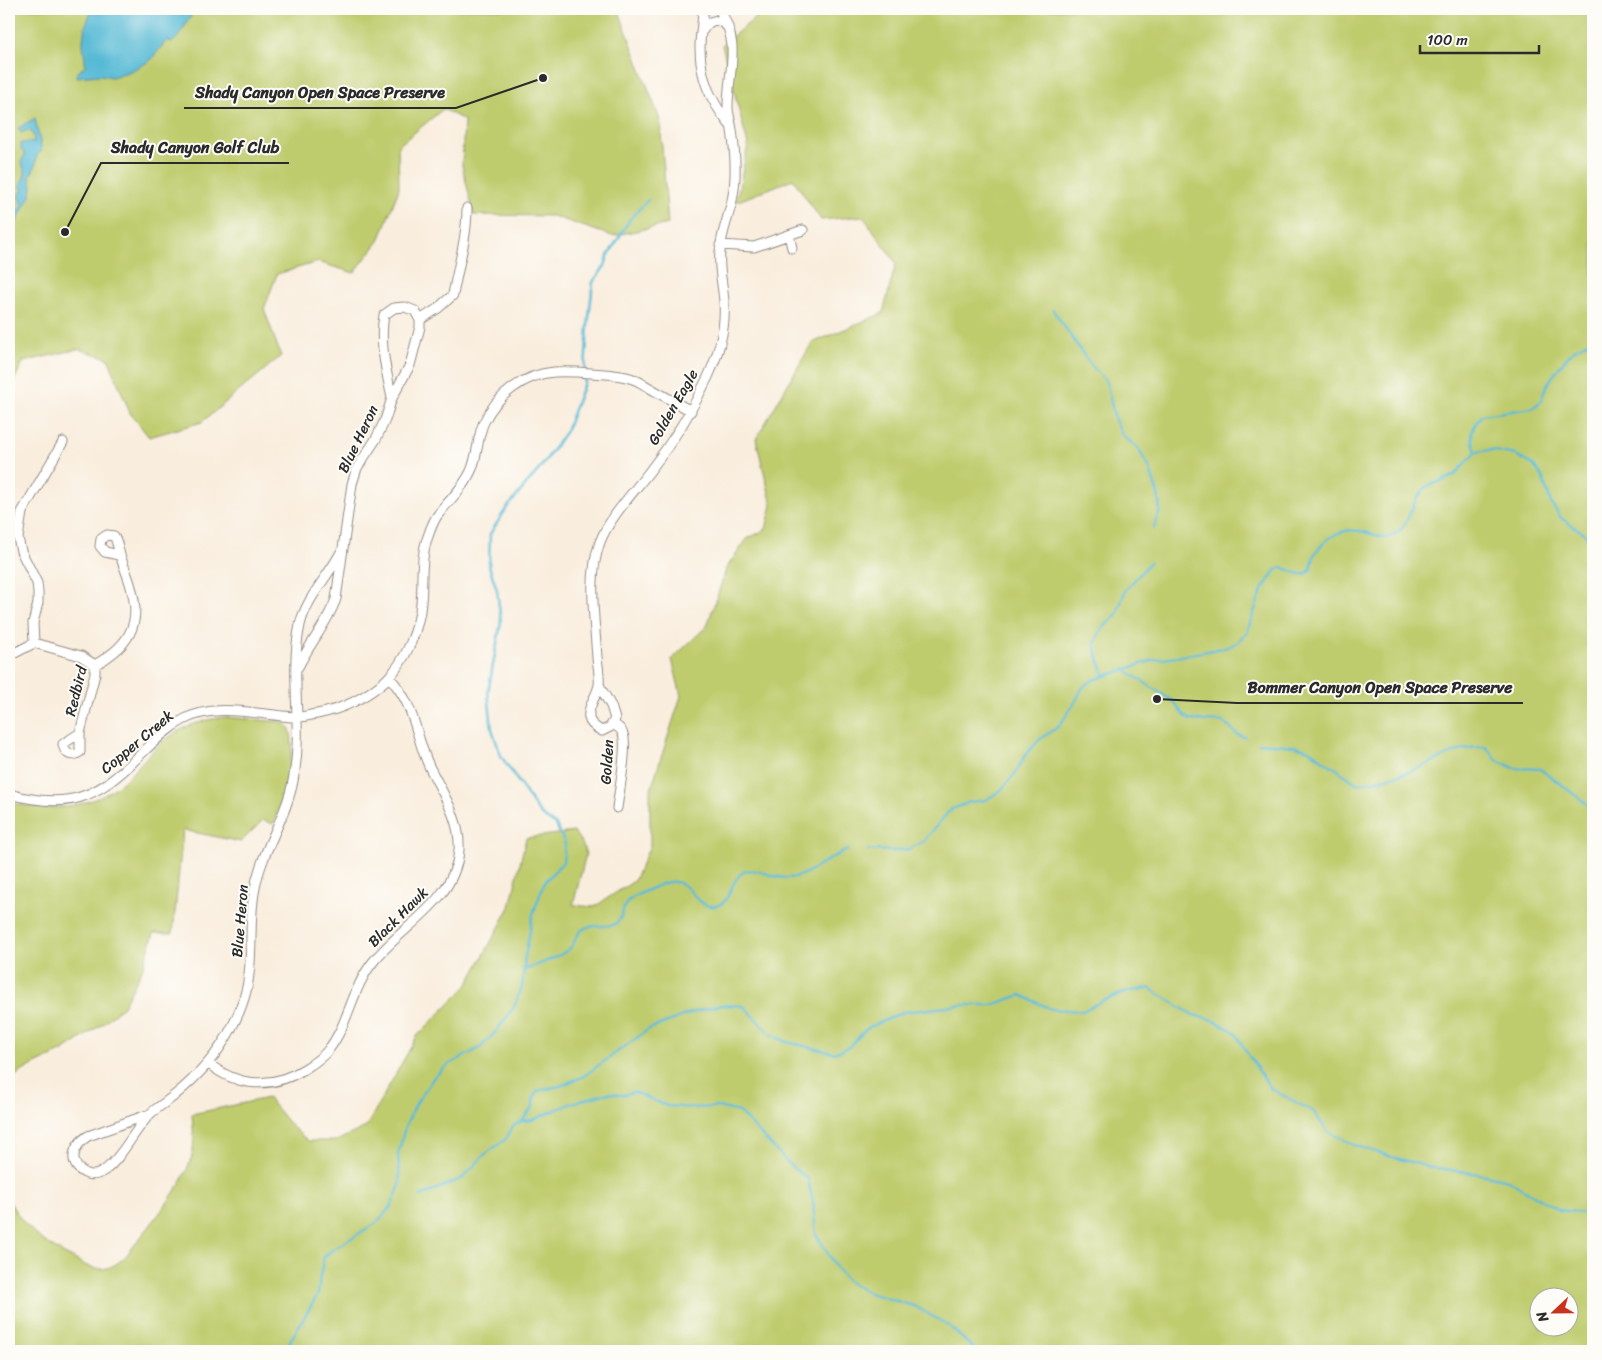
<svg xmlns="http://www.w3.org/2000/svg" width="1602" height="1360" viewBox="0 0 1602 1360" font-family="Sriracha,sans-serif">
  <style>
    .green { fill: #bfcc6d; stroke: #757c4c; fill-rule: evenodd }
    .water { fill: #57bad5; stroke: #417280 }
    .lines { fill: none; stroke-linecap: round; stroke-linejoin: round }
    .stream { stroke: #57bad5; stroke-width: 2.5 }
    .street-casing { stroke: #928c84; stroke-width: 11 }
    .street { stroke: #fff; stroke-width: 9 }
    .labels { text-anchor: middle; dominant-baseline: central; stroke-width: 4; stroke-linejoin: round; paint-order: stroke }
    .street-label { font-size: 15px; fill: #2b2b2b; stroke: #fdfcf7 }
    .leader { fill: none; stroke: #2b2b2b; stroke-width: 2 }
    .callout-dot { fill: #2b2b2b; stroke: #fdfcf7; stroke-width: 2 }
    .callout-label { font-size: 16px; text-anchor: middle; font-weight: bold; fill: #2b2b2b; stroke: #fdfcf7; stroke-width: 4; stroke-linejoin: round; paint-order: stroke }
  </style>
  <rect width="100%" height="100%" fill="#fdfcf7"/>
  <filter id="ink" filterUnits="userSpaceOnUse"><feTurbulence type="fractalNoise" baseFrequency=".02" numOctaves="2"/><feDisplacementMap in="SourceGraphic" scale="10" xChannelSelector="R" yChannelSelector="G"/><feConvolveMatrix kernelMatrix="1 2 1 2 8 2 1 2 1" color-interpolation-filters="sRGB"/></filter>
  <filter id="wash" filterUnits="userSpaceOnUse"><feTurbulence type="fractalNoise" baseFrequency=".0096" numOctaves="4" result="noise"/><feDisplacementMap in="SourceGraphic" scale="20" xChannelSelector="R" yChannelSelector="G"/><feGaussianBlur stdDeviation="1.12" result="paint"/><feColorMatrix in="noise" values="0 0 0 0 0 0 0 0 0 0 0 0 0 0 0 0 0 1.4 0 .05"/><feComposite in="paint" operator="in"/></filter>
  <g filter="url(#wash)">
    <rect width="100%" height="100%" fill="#f9eddd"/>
    <path class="green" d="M9,9h609l42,111 8,104 -56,12 -59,-20 -79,-1 -12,-50 2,-45 -21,-11 -45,37 1,43 -20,52 -25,32 -36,-11 -41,12 -13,35 17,47 -79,66 -53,15 -19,-24 -22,-55 -30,-9 -55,13 -14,29z
      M766,9h827v1342h-1584v-151c14,28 37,45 65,59 8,4 16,10 25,10 12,0 19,-6 27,-13 22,-29 56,-66 66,-100 3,-13 1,-29 0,-42l76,-16 23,28 17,15h28l30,-14 51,-91 50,-50 43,-79 16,-69 48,-6 8,11 4,11 -13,51 21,2 40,-26 16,-35v-54l31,-96 -9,-37 35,-33 20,-59 20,-28 19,-10 6,-24 -16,-66 56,-96 71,-30 13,-50 -33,-47 -42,4 -28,-41 -57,23 12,-57 -26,-100zM1540,1298h30v30h-30z
      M224,717l60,5c20,10 -3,85 -11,102l-10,-4 -22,22 -58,-12 -10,103h-19l-12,37 -19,36 -22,19 -38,26 -30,14 -17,10 -7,12v-285c40,11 82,7 115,-21 12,-11 22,-25 35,-36 18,-17 41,-25 65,-28z"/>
    <path class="water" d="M94,9h94l3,8c-7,9 -10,18 -19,26l-5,-3 -17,21 -19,10 -19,6 -11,-2 -24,2v-4l8,-7c1,-8 -2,-15 -2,-23 0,-11 4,-26 11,-34z
      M35,118l7,33 -5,4 -2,12 -5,9 2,9 -1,11c-8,8 -12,28 -22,33v-9l2,-3 -1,-7h8l4,-7 -3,-7 4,-7 -4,-3c8,-14 7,-11 2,-25l4,-6 -4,-6v-6l13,-1 -1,-8 -5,-4 -7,3 -3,-5z"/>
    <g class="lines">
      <path class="stream" d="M9,53l6,-6c-1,-15 -4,-25 3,-38
        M1053,310l37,54 16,17 9,39 8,16 14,11 12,20 9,27 2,17 -7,18
        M1476,452c-6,-18 -6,-22 6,-37l51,-7 8,-7 5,-15 16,-23 12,-13 14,-8 5,-1
        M1125,670l48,31 8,11 9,8 33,2 15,13 7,2
        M1105,676l-7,-18 -3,-15 6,-13 16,-16 8,-23 25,-29
        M1259,743l37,3 13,4 49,34c20,-4 39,-7 58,-15 23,-9 44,-23 70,-22l11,13 17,8 26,1 53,39
        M868,850l25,1 16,-2 14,-7 27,-32 20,-8 16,-2 15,-10 14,-16 11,-20 13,-14 20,-14 15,-22 9,-17 10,-7 61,-20 17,-2 57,-11 10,-5 9,-10 15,-42 12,-18 8,-5c6,2 16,8 22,7 9,-2 8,-13 11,-20 4,-9 19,-21 30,-23 14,-3 29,5 42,7l13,-7 6,-9 11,-24 9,-11 28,-11 22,-24 15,-2 24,5 18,10 9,11 9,27 10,15 24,16 8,12
        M524,970c15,-6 33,-11 45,-21 6,-5 7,-14 13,-19 10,-8 23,-1 33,-6 9,-5 6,-16 13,-23 5,-5 34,-18 41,-19 21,-3 25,22 41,24 21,3 19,-25 32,-33 11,-8 30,5 44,5 20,1 43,-22 62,-28
        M522,1121l11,-14v-6l4,-10 23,-5 24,-10 65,-47 42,-16 29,-8 24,1 26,28 17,8 47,11 15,-6 17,-18 37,-17 60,-7h29l29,-10 30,14 32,2 19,-10 28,-10 19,-3 44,27 20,5 22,12 12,21 24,36 43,23 13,19 27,14 38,12 38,10 56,8 22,5 51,30 34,4
        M421,1196l42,-18 21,-23 22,-16 7,-13 9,-5 10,-1 40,-17 36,-10 14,2 12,-3 33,14 27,2 24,-1 21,5 52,54 17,13 5,24 3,31 21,35 13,14 19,10 45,13 34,19 27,25 10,1
        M284,1351l34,-57 2,-18 4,-19 9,-8 42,-25 16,-17 9,-22 -2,-30 7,-28 12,-25 17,-25 14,-12 32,-17 14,-14 19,-25 9,-22 3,-30 8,-43 11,-31 19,-21 2,-19 -9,-18 -16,-11 -14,-21 -25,-37 -9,-27 -4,-37 13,-70 -4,-32 -8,-24 1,-32 16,-25 35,-42 25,-36 18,-48 4,-57 5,-44 12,-16 3,-10 22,-37 18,-19"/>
    </g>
  </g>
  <g filter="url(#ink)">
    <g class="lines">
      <g class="street-casing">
        <path id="street" d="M703,9c0,13 -3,25 -3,38 0,32 11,54 30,78
          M703,30c8,-12 14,-12 25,-3
          M789,235l3,13
          M720,245l34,2 49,-17
          M420,320l17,-11 16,-14c5,-29 14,-57 14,-87
          M34,643l-1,-20 5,-20v-11l-1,-9 -16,-32 -3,-13 4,-26 41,-70
          M9,656l25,-13 47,13 14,9
          M95,665c7,-4 13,-8 19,-13 32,-26 21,-57 8,-91 -4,-9 -3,-16 -8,-25l-7,-1 -6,4 -1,7 5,6 14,3
          M298,667c12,-24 29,-43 38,-68l16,-115 5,-16 19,-29 9,-19 7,-22 18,-33 10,-38v-7l-5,-9 -10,-4 -11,1 -10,7c-5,28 2,55 8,83
          M599,685l12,21 4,13 -5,8 -8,4c-6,-3 -12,-7 -13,-13 -2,-11 8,-22 10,-33 1,-9 -1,-19 -2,-27 -2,-37 -10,-80 3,-116 9,-24 33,-49 49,-70 23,-29 43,-61 59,-95 11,-24 18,-49 16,-75 -1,-17 -6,-34 -4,-50 1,-20 10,-37 13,-57 4,-21 2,-44 -1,-65 -1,-8 -4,-16 -4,-23 0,-38 14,-62 -9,-98
          M612,724c5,2 9,4 11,10 5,13 -4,58 -6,74
          M80,733l-17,11c2,10 8,14 17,8v-19l15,-59v-9
          M9,794c60,16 87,5 130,-38 14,-13 27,-27 44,-36 33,-18 75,-5 111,-3 7,1 15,-2 23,-3 27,-5 50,-17 70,-35 19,-18 32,-51 34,-76 2,-20 -1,-41 5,-61 3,-8 6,-19 11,-26 11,-15 26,-27 34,-45 7,-15 6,-34 13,-49 12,-26 41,-48 70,-50 12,-1 25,0 37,1 14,1 29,1 42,6 6,2 11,6 17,9 13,8 27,15 41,23
          M208,1063c30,25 65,26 98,5 8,-5 17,-11 23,-19 20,-26 23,-61 44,-87 29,-37 82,-60 86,-112 2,-31 -17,-57 -30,-84 -15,-33 -13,-60 -40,-89
          M150,1114l-62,22c-16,10 -21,30 -1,38 6,2 13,0 18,-4 16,-11 30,-41 45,-56 7,-7 17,-12 25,-19 22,-18 42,-39 56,-66 7,-13 13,-28 16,-42 7,-33 1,-67 8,-99 7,-38 31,-70 38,-107 11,-52 -4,-105 7,-156 6,-27 29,-49 41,-73"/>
      </g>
      <use href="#street" class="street"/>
    </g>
  </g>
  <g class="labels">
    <g class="street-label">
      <text transform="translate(673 407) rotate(-60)">Golden Eagle</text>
      <text transform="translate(358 439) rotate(-64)">Blue Heron</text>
      <text transform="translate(76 691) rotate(-76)">Redbird</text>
      <text transform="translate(137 742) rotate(-40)">Copper Creek</text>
      <text transform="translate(607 762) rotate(-86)">Golden</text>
      <text transform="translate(398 917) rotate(-45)">Black Hawk</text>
      <text transform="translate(240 921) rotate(-85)">Blue Heron</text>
    </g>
  </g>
  <path class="leader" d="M543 78L456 108H184M65 232L101 163H289M1157 699L1237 703H1523"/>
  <g class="callout-dot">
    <circle cx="543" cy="78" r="5"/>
    <circle cx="65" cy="232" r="5"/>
    <circle cx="1157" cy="699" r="5"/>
  </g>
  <g class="callout-label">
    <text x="320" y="98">Shady Canyon Open Space Preserve</text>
    <text x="195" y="153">Shady Canyon Golf Club</text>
    <text x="1380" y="693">Bommer Canyon Open Space Preserve</text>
  </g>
  <rect width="1602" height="1360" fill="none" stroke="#fdfcf7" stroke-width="30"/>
  <g transform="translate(1554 1312) rotate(248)"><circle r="24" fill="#fdfcf7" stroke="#a9a8a5"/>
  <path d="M0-4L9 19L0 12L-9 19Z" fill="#c8321e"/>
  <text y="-8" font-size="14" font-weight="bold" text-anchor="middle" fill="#2b2b2b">N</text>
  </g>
  <path d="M1420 45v8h119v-8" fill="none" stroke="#2b2b2b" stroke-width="2.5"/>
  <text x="1427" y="45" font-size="15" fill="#2b2b2b" stroke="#fdfcf7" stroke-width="4" paint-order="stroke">100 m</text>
</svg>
